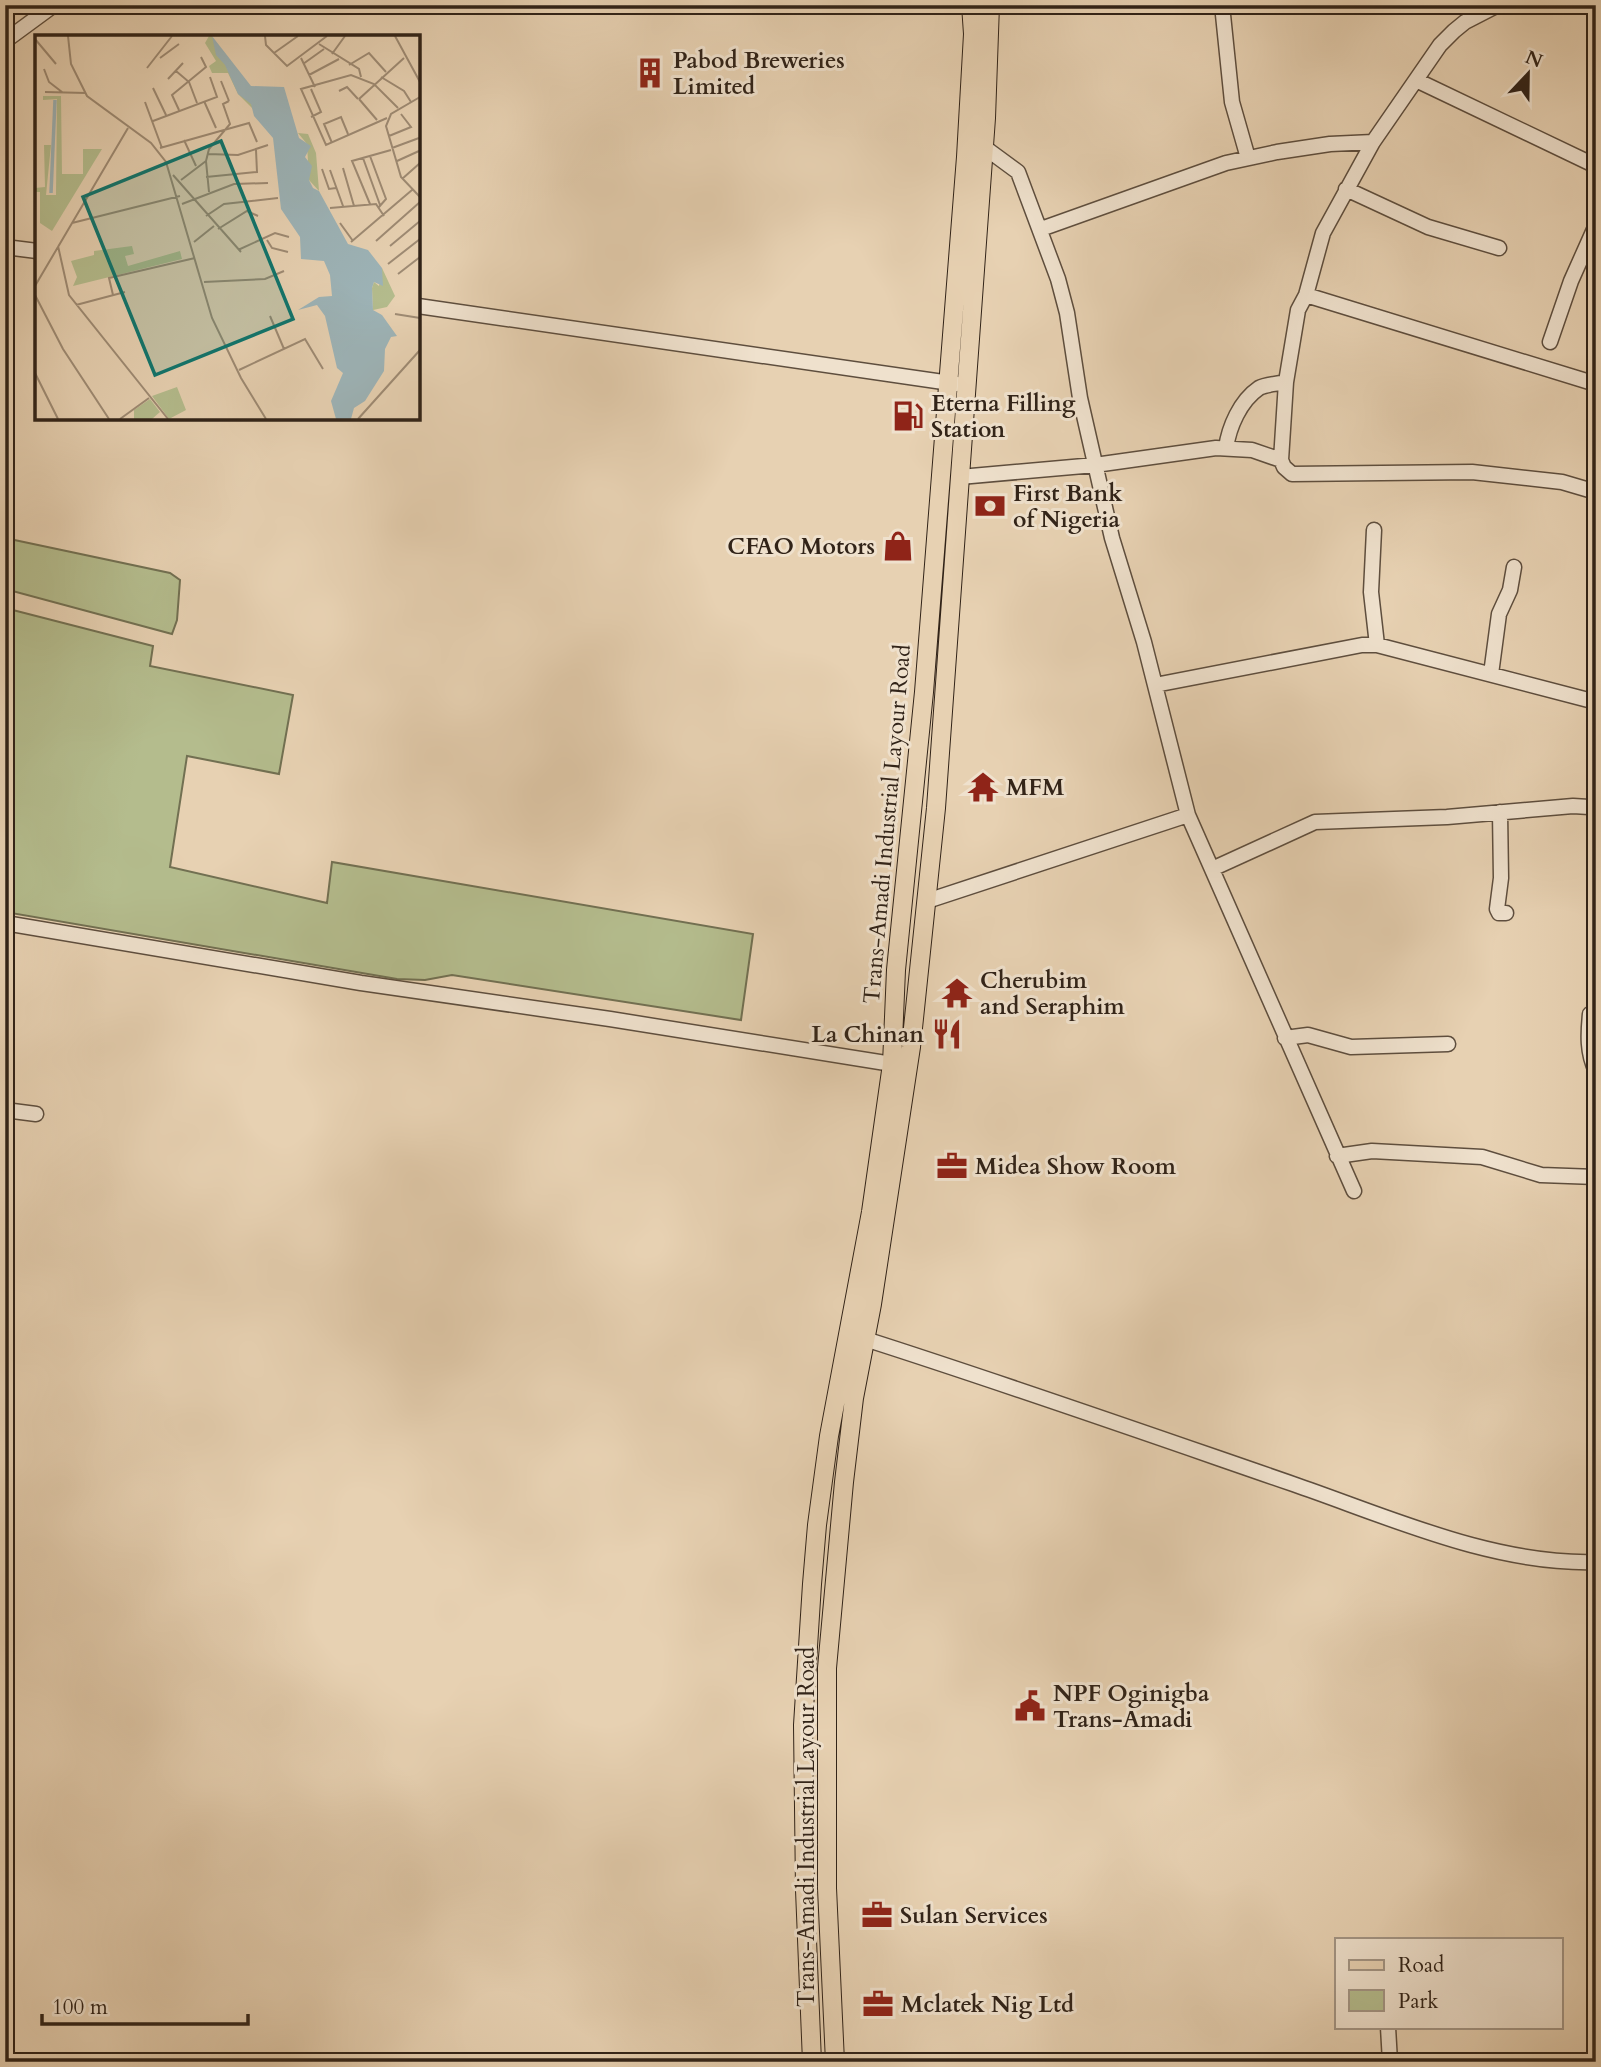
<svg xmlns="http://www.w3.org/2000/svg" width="1601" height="2067" viewBox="0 0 1601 2067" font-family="Cardo,serif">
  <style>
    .green { fill: #b4bc8d; stroke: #727052; stroke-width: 2 }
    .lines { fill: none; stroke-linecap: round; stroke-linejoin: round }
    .minor-casing { stroke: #5e4e3e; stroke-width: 17 }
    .major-casing { stroke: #312318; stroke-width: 20 }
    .minor { stroke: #efe1cd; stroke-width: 14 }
    .major { stroke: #e7d1b2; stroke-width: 18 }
    .labels { text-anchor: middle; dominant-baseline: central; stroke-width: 6; stroke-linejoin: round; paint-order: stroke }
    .poi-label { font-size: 23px; font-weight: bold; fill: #312318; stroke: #efe1cd; text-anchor: start }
    .street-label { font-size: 23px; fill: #312318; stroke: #efe1cd }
    .inset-river { fill: none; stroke: #9db4b8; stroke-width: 3.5 }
    .inset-road { fill: none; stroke: #9e8b74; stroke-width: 2 }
    .view { fill: #0f766e; fill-opacity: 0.15; stroke: #0f766e; stroke-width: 3.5 }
    .inset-edge { fill: none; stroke: #312318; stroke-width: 3.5 }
  </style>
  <rect width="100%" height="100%" fill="#e7d1b2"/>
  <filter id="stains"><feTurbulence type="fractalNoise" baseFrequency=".00286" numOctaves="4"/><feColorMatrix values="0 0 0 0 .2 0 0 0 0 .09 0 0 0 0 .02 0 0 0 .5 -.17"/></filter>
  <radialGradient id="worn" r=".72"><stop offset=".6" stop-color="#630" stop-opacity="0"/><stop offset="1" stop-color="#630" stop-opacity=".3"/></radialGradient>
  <path class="green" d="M5,538l165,35 10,7 -3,40 -5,14 -167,-45z
    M5,608l148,38 -3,20 143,29 -14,79 -92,-18 -17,111 157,36 5,-41 421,72 -12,86 -289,-45 -27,5 -28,-1 -392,-67z"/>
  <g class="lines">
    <g class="minor-casing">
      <path id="minor" d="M1222,5l10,97 16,56
        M1498,5l-33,17 -11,9 -14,14 -67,97 -50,91 -17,62 -8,15 -12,72 -5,78 3,7 8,7 180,-2 90,10 34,10
        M5,41l49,-36
        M1416,80l180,86
        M984,147l34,25 40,107 9,34 13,85 32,140 32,104 44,173 166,376
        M1346,189l82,38 71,21
        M1041,229l185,-66 51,-11 53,-8 43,-2
        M5,247l32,4
        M1306,295l290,89
        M418,306l539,78
        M1550,342l21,-61 25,-56
        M1226,448c3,-21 14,-47 33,-60 7,-4 19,-4 27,-6
        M960,477l135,-12 121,-17 36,2 29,10
        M1374,530l-3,62 6,53
        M1491,674l8,-60 11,-24 4,-23
        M1155,685l207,-40h15l219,57
        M1500,812l1,66 -4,31 2,4h7
        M1212,869l103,-47 132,-5 126,-11 16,1 7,4
        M927,901l261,-86
        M5,923l356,60 249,36 282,45
        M1590,1014c-2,20 -3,39 6,57
        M1285,1038l23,-3 43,12 97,-3
        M5,1110l31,4
        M1337,1156l35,-5 110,6 59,18 55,2
        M865,1339c144,46 286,96 428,145 96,33 200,81 303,78
        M1388,2027l2,35"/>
    </g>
    <g class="major-casing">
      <path id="major" d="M812,2062l-7,-172 -2,-165 9,-141 5,-59 12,-89 42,-224 21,-148 4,-94 28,-278 42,-535 7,-123 -2,-29
        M835,2062l-8,-174v-220l17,-186 10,-84 18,-94 39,-257 25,-239 50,-690 4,-113"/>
    </g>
    <use href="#minor" class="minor"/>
    <use href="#major" class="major"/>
  </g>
  <defs>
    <g id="building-bare" transform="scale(2.415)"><path d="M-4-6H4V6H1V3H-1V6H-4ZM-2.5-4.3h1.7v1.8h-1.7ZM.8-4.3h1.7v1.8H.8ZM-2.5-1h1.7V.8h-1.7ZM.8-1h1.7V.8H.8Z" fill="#8f2418" stroke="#efe1cd" stroke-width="2.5" paint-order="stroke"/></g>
    <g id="fuel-bare" transform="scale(2.415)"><path d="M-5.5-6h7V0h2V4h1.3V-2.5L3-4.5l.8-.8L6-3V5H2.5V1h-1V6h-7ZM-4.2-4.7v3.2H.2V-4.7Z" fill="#8f2418" stroke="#efe1cd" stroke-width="2.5" paint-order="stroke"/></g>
    <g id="bank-bare" transform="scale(2.415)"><path d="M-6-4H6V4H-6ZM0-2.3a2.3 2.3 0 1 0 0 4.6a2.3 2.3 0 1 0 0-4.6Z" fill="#8f2418" stroke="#efe1cd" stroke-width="2.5" paint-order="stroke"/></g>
    <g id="shop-bare" transform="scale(2.415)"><path d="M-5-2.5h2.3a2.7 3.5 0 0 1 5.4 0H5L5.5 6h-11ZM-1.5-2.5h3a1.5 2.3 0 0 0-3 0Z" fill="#8f2418" stroke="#efe1cd" stroke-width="2.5" paint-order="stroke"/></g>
    <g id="temple-bare" transform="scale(2.415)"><path d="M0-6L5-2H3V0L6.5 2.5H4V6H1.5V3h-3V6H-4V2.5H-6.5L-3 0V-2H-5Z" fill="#8f2418" stroke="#efe1cd" stroke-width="2.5" paint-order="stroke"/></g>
    <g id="restaurant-bare" transform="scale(2.415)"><path d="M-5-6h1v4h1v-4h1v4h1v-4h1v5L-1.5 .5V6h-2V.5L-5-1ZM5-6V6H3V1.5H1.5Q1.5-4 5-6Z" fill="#8f2418" stroke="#efe1cd" stroke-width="2.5" paint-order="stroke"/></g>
    <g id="office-bare" transform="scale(2.415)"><path d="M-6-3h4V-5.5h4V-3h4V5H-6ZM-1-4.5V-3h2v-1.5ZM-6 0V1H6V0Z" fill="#8f2418" stroke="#efe1cd" stroke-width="2.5" paint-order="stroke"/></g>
    <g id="civic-bare" transform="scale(2.415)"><path d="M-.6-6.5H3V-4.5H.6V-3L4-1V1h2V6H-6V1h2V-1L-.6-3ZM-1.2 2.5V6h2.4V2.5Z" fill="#8f2418" stroke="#efe1cd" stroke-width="2.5" paint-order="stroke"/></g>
  </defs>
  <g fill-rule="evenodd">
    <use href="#building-bare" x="650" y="73"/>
    <use href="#fuel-bare" x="908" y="416"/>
    <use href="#bank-bare" x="990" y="506"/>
    <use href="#shop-bare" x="898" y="546"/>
    <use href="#temple-bare" x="983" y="787"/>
    <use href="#temple-bare" x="957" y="993"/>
    <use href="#restaurant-bare" x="947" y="1034"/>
    <use href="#office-bare" x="952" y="1166"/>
    <use href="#civic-bare" x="1030" y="1706"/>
    <use href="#office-bare" x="877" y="1915"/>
    <use href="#office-bare" x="878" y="2004"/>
  </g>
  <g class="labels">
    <g class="poi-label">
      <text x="673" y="60">Pabod Breweries<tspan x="673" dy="26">Limited</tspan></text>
      <text x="931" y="403">Eterna Filling<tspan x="931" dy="26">Station</tspan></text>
      <text x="1013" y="493">First Bank<tspan x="1013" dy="26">of Nigeria</tspan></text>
      <text x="875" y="546" text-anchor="end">CFAO Motors</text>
      <text x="1006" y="787">MFM</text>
      <text x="980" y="980">Cherubim<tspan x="980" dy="26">and Seraphim</tspan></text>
      <text x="924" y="1034" text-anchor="end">La Chinan</text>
      <text x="975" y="1166">Midea Show Room</text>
      <text x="1053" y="1693">NPF Oginigba<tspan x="1053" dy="26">Trans-Amadi</tspan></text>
      <text x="900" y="1915">Sulan Services</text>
      <text x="901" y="2004">Mclatek Nig Ltd</text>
    </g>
    <g class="street-label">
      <text transform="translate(887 824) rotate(-85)">Trans-Amadi Industrial Layour Road</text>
      <text transform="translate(806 1827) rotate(-90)">Trans-Amadi Industrial Layour Road</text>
    </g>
  </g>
  <g transform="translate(35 35)">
    <rect width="385" height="385" fill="#e7d1b2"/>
    <path d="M174,1h3l9,21 27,39 6,14 -16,-16 -10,-21h-16l-3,-7 7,-5 -11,-18zM8,61h18l1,78h21v-25h19l-50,82 -12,-8v-31h-5v-4l10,-1 -1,-42h7l-5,50h10l1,-96 -14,1zM263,98l10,1 8,19 3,38 -10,-11 -2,-36zM97,211l2,8 -9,2 3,10 52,-15 2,8 -109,27 4,-9 -6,-16 23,-6v-4zM347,233l13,28 -8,11 -14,3 -1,-22 2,-6 5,4zM142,352l9,23 -17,9 -17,-23zM115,364l10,13 -8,7h-18v-9z" fill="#b4bc8d"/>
    <path d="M177,1l39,50 33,1 15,51 12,8 -6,11 7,9 -3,14 4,8 6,3 29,53 20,6 14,18 1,18 -9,-4 -2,6 1,22 9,5 15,21 -6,1 -6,12 -1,22 -19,30 -11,7 -3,11h-15l-5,-18 12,-28 -6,-5 -12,-52 -8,-11 -19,5 21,-13 13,-1 -2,-21 -6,-14 -23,-2 -1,-22 -19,-28 -8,-71 -19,-22 -3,-12 -13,-10 -13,-29 -9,-10z" fill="#9db4b8"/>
    <path class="inset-river" d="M16,158l4,-93"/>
    <path class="inset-road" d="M33,1l3,28 16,32 64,47 15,19 46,156 29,60 25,41M230,1l1,9 21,21 40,-30M360,1l25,46M0,4l21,25M284,9l40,25 2,8M239,18l24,-17M297,19l13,-18M125,23l19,-14M266,23l14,29M268,29l21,-15M314,30l20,-12 17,19M112,33l25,-32M9,34l5,13 13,10M141,36l13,11 8,21M274,40l30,-16M346,42l23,14 7,11M133,44l15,-16M186,46l8,20M118,53l13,27M304,56l8,-4 11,12M10,57l41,1M385,62l-29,17 -5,12 15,51 19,20M324,64l45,-41M324,64l18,21M169,66l12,27M110,67l17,46M144,75l-7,-15 34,-28 -5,-10M276,82l10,-5 -10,-23M352,83l-61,27 -25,-56 50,-14 23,9 24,24M118,86l64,-24 -7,-20M354,101l22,-9 -10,-13M149,105l12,26M297,108l-8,-19 17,-7 7,17M125,113l89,-25 8,19M357,113l27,-10M173,119l30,1 30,-10M335,121l16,43 -7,8M328,123l17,47M362,126l22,-10M308,133l11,38M287,134l7,20 7,-1M295,135l13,36M138,140l68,77M171,142l51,-5 -1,-22M367,144l18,-16M146,145l25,-19M174,157l-3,-31 3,-12 21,-25 -7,-20 6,-3M147,169l52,-20 34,-1M335,169l-18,-43 39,-11M295,173l46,-4 8,12M171,181l18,-12 54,-6M37,188l108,-27M305,188l13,18M183,194l29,-18 11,5M232,205l5,8 16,4M341,206l44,-39M159,207l20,-16M316,207l61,-52M23,211l11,49 99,124M355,211l30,-25M203,215l37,-17 14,4M353,229l32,-25M363,239l22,-17M169,247l61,-3 19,-8M0,251l93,-158M0,260l28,54 46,70M78,260l-4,-17 86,-20M41,270l49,-13M360,279l25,4M235,281l14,33M204,335l66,-31 18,30M0,338l23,46M85,384l29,-21M323,384l62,-69"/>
    <path class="view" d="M186,106l72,178 -138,56 -72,-178z"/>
    <rect width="385" height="385" class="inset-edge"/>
  </g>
  <rect width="1601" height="2067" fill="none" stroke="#e7d1b2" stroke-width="28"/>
  <rect x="7" y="7" width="1587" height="2053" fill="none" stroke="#312318" stroke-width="3.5"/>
  <rect x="14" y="14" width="1573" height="2039" fill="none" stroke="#312318" stroke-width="2"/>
  <rect x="1335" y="1938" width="228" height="91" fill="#efe1cd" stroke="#a39585" stroke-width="2"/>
  <rect x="1349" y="1960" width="35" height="10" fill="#e7d1b2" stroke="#a39585" stroke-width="2"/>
  <text x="1398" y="1972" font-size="21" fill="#312318">Road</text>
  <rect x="1349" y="1990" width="35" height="21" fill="#b4bc8d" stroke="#a39585" stroke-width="2"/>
  <text x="1398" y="2008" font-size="21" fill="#312318">Park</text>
  <g transform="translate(1528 74) rotate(22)" stroke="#efe1cd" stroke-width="5" paint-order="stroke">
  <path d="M0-5L12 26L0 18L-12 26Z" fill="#312318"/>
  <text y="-10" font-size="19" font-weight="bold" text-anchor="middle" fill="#312318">N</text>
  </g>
  <path d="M42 2014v10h206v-10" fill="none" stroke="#312318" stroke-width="3.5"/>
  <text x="52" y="2014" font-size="21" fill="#312318" stroke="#efe1cd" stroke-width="5" paint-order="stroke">100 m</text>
  <rect width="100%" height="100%" filter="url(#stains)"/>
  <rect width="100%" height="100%" fill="url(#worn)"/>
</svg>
